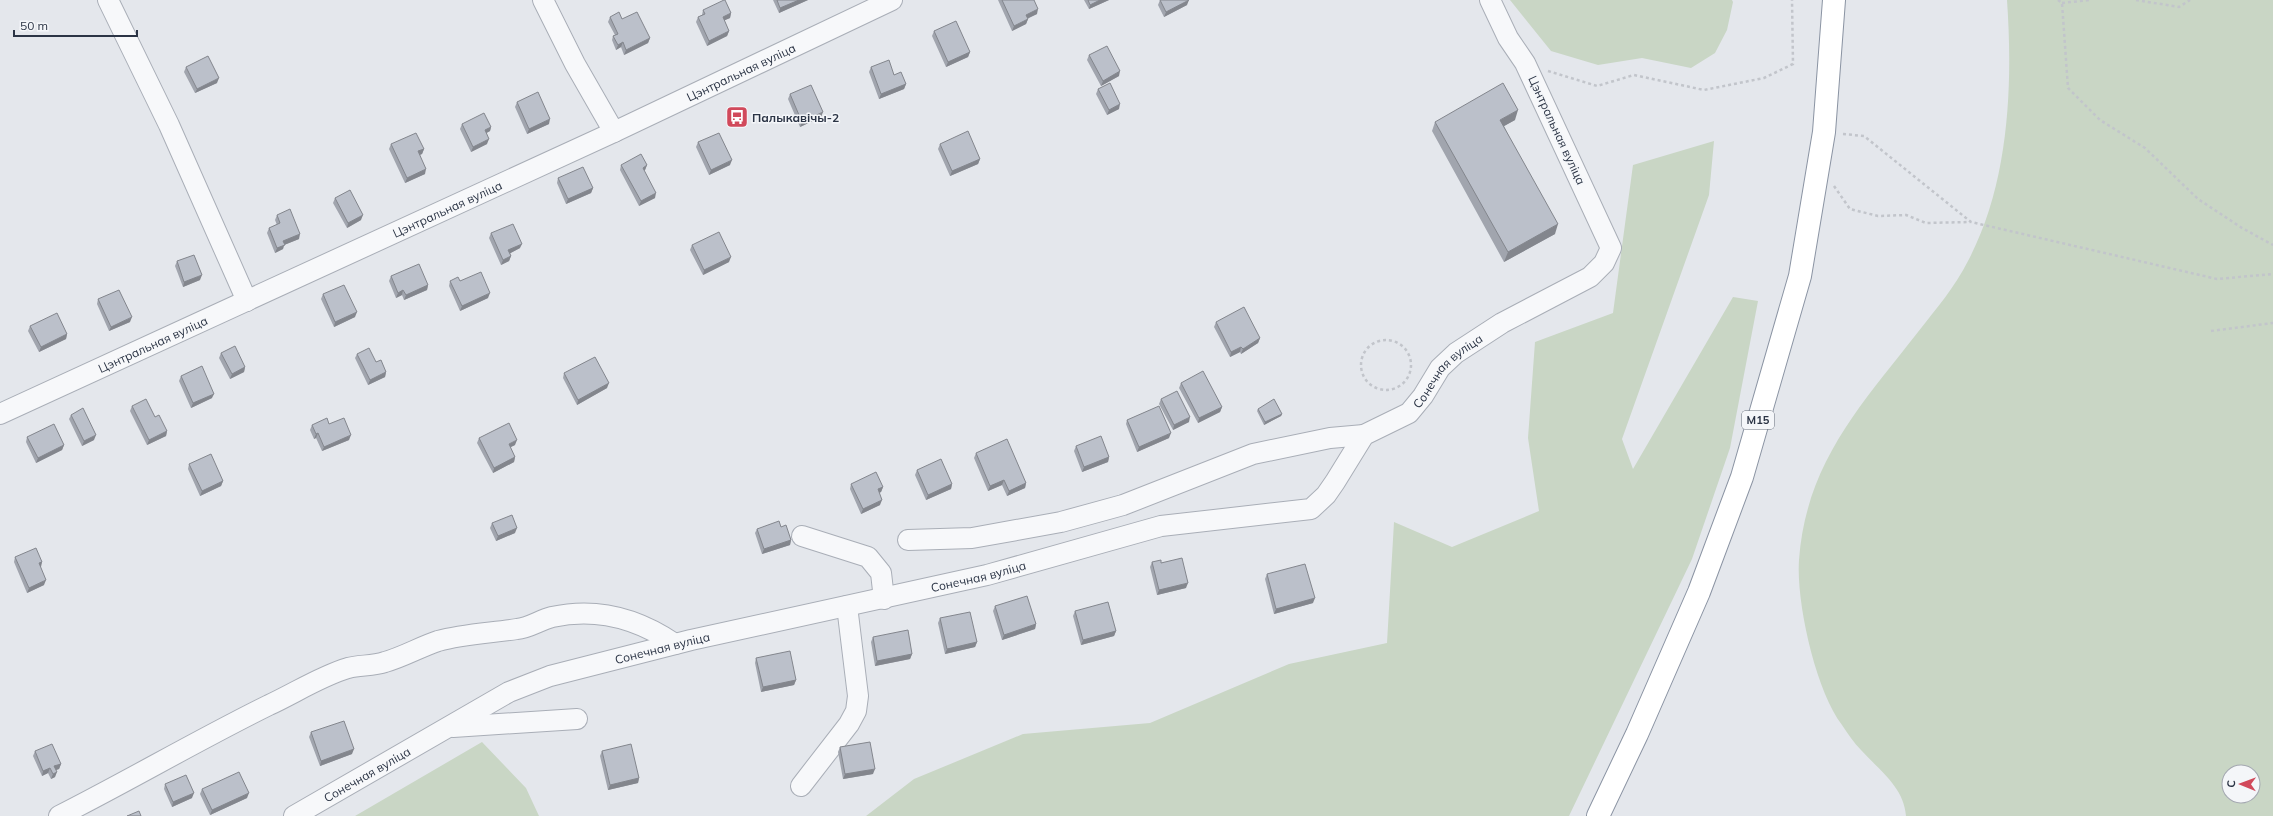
<svg xmlns="http://www.w3.org/2000/svg" width="2273" height="816" viewBox="0 0 2273 816" font-family="Mulish,sans-serif">
  <style>
    .green { fill: #c9d6c5; fill-rule: evenodd }
    .lines { fill: none; stroke-linecap: round; stroke-linejoin: round }
    .minor-casing { stroke: #a9aeb7; stroke-width: 22 }
    .highway-casing { stroke: #8b94a3; stroke-width: 24 }
    .path { stroke: #c2c5cb; stroke-width: 2.5; stroke-dasharray: 3 3; stroke-linecap: butt }
    .minor { stroke: #f7f8fa; stroke-width: 20 }
    .highway { stroke: #fff; stroke-width: 22 }
    .wall { fill: #a1a5ae }
    .shaded-wall { fill: #83868d }
    .building { fill: #bbc0ca; stroke: #83868d }
    .labels { text-anchor: middle; dominant-baseline: central; stroke-width: 3; stroke-linejoin: round; paint-order: stroke }
    .shield { fill: #f4f6f9; stroke: #676e7b; stroke-width: 1 }
    .shield-label { font-size: 11px; font-weight: bold; fill: #2b3445 }
    .street-label { font-size: 12px; fill: #2b3445; stroke: #f4f6f9 }
    .poi-label { font-size: 12px; font-weight: bold; fill: #2b3445; stroke: #f4f6f9; text-anchor: start }
  </style>
  <rect width="100%" height="100%" fill="#e4e7ec"/>
  <path class="green" d="M1510,0h222l1,2 -6,28 -12,23 -24,15 -49,-10 -44,7 -47,-14z
    M2007,0h266v816h-367c-2,-29 -27,-46 -45,-66 -7,-7 -13,-16 -19,-25 -26,-34 -46,-122 -43,-165 7,-97 62,-155 119,-228 18,-23 37,-45 50,-71 41,-77 45,-175 39,-261zM2229,772h24v24h-24z
    M1714,141l-5,54 -87,244 11,30 100,-172 25,4 -28,147 -38,111 -123,257h-703l48,-37 109,-45 127,-11 139,-59 98,-21 7,-121 58,25 87,-36 -11,-73 7,-96 78,-29 20,-148z
    M482,742l44,46 13,28h-184z"/>
  <g class="lines">
    <g class="minor-casing">
      <g id="minor">
        <path d="M108,0l61,125 78,176"/>
        <path d="M543,0l32,64 39,68"/>
        <path id="s1" d="M0,414l614,-282 278,-132"/>
        <path d="M802,536l66,21 13,16 3,26"/>
        <path d="M908,540l64,-2 89,-16 62,-17 130,-51 77,-16 34,-3"/>
        <path d="M453,727l124,-8"/>
        <path d="M801,786l48,-62 7,-13 2,-15 -11,-90"/>
        <path d="M59,816c71,-36 139,-76 210,-111 26,-12 52,-29 79,-37 12,-3 25,-2 37,-6 18,-5 35,-15 53,-21 25,-7 53,-8 79,-12 12,-1 23,-9 35,-12 45,-10 85,1 123,27"/>
        <path id="s2" d="M294,816l215,-124 41,-16 141,-36 296,-65 174,-49 150,-17 15,-14 9,-13 29,-47 45,-22 14,-17 17,-28 16,-15 46,-30 88,-46 14,-14 7,-15 -86,-185 -17,-25 -18,-38"/>
      </g>
    </g>
    <g class="highway-casing">
      <path id="highway" d="M1598,816l39,-82 62,-142 43,-115 58,-201 24,-144 10,-132"/>
    </g>
    <path class="path" d="M2058,0l4,3 6,85 32,32 45,28 53,51 44,29 31,17
      M2136,0l43,7 11,-7
      M2062,3l28,-3
      M1548,71l49,15 37,-11 70,15 60,-12 29,-14 -1,-64
      M1843,134l21,2 107,86 246,57 56,-5
      M1834,186l16,23 28,7 28,-1 20,8 44,-1
      M2211,331l62,-8
      M1361 365a25 25 0 1 1 50 0a25 25 0 1 1-50 0Z"/>
    <use href="#minor" class="minor"/>
    <use href="#highway" class="highway"/>
  </g>
  <path class="wall" d="M773,0h35l-29,13z
    M998,0h36l3,14 -10,5h1l-2,5 -14,7z
    M1084,0h25l-20,9z
    M1160,0l27,5 -23,12 -6,-12z
    M703,10l28,3 -1,5 -6,2 5,11 -2,5 -20,10 -11,-24 2,-5 4,-2z
    M610,17l12,2 28,19 -2,5 -24,12 -3,-8 -5,3 -4,-10 1,-4 2,-1 -7,-13z
    M934,31l36,21 -2,5 -22,10 -14,-31z
    M1089,55l30,21 -18,10 -14,-26z
    M186,67l31,16 -22,10 -11,-21z
    M871,67l23,8 12,9 -2,5 -25,10 -10,-27z
    M1098,89l21,20 -12,6 -11,-21z
    M790,94l31,23 -21,10 -12,-28z
    M517,102l32,22 -22,10 -12,-27z
    M1515,120l-11,6 51,108 -51,28 -72,-131 3,-9z
    M462,124l29,3 -1,4 -4,2 1,11 -16,8 -11,-23z
    M698,142l32,23 -21,10 -13,-28z
    M391,144l33,5 -2,5 -2,1 5,19 -20,9 -16,-34z
    M940,144l40,15 -2,5 -28,12 -12,-27z
    M621,165h26l-2,5 -1,1 11,27 -16,8 -19,-36z
    M558,178l35,10 -2,5 -25,11 -9,-21z
    M335,198l26,22 -14,8 -14,-25z
    M277,215l22,24 -15,6 -1,4 -8,4 -8,-20 2,-5 8,-3 -2,-5z
    M491,233l29,15 -10,5 1,3 -2,5 -8,4 -12,-27z
    M692,245l37,17 -26,13 -13,-25z
    M177,261l23,19 -17,7 -8,-21z
    M391,276l37,9 -1,5 -23,10 -2,-5 -6,3 -7,-17z
    M450,281h10l28,17 -28,13 -11,-25z
    M323,294l32,23 -21,10 -13,-28z
    M98,299l32,23 -21,9 -12,-27z
    M1216,322l44,16 -2,5 -17,11 -1,-2 -10,5 -16,-30z
    M30,326l37,8 -1,5 -27,13 -11,-21z
    M221,353l24,14 -1,5 -14,7 -11,-21z
    M357,354l19,8 10,10 -1,5 -17,8 -13,-27z
    M564,373l43,15 -30,17 -14,-27z
    M181,376l31,22 -21,10 -12,-27z
    M1181,383l41,24 -2,5 -22,11 -19,-35z
    M1161,399l28,23 -16,8 -14,-26z
    M132,406l23,11 12,14 -1,5 -19,9 -17,-34z
    M1258,409l24,5 -1,2 -17,9 -7,-14z
    M71,415l23,25 -12,6 -13,-27z
    M1127,420l42,18 -32,14 -11,-28z
    M329,424l20,16 -27,11 -6,-13 -2,1 -4,-9 2,-5z
    M27,437l37,8 -2,5 -26,13 -10,-21z
    M479,438l36,7 -5,2 5,10 -1,5 -21,11 -16,-30z
    M1076,446l33,11 -1,5 -26,10 -8,-21z
    M976,453l50,30 -1,5 -18,8 -5,-11 -14,6 -14,-33z
    M189,464l34,17 -2,5 -21,10 -12,-27z
    M917,470l35,14 -1,5 -25,11 -11,-25z
    M851,484l32,3 -2,5 -2,1 1,12 -19,9 -11,-25z
    M492,523l23,10 -19,8 -6,-13z
    M781,527l10,13 -1,5 -28,9 -7,-21 2,-4z
    M15,557l27,5 -2,5 4,18 -17,8 -13,-31z
    M1152,562l9,1 25,25 -29,7 -7,-28z
    M1267,574l46,29 -39,11 -9,-35z
    M995,606l41,18 -1,5 -33,11 -9,-29z
    M1075,611l41,20 -2,5 -33,9 -8,-29z
    M940,618l37,24 -2,5 -30,7 -7,-31z
    M873,637l39,17 -2,5 -35,7 -4,-24z
    M756,658l40,22 -2,5 -33,7 -6,-29z
    M311,732l41,22 -32,12 -11,-29z
    M840,747l33,27 -30,5 -5,-27z
    M35,751l26,13 -2,5 -3,1 -1,7 -4,2 -3,-6 -6,3 -9,-20z
    M602,751l37,27 -1,5 -30,7 -8,-34z
    M165,784l27,14 -20,9 -8,-18z
    M202,789l45,9 -37,17 -10,-21z"/>
  <path class="shaded-wall" d="M799,0h9l-29,13 1,-5z
    M1100,0h9l-20,9 1,-4z
    M1189,0l-2,5 -23,12 2,-5z
    M1038,9l-1,5 -13,6 2,-5z
    M731,13l-1,5 -9,4 2,-5z
    M1028,19l-2,5 -14,7 2,-5z
    M729,31l-2,5 -20,10 2,-5z
    M650,38l-2,5 -24,12 2,-5z
    M623,42l-2,5 -5,3 2,-5z
    M970,52l-2,5 -22,10 2,-5z
    M1120,71l-1,5 -18,10 2,-5z
    M219,78l-2,5 -22,10 2,-4z
    M906,84l-2,5 -25,10 2,-5z
    M1120,104l-1,5 -12,6 2,-5z
    M1518,110l-3,10 -18,10 3,-10z
    M823,112l-2,5 -21,10 2,-5z
    M550,119l-1,5 -22,10 2,-5z
    M491,127l-1,4 -7,4 2,-5z
    M489,139l-2,5 -16,8 2,-5z
    M424,149l-2,5 -6,2 2,-5z
    M980,159l-2,5 -28,12 2,-5z
    M732,160l-2,5 -21,10 2,-5z
    M647,165l-2,5 -4,2 2,-4z
    M426,169l-1,5 -20,9 2,-5z
    M593,188l-2,5 -25,11 2,-5z
    M656,193l-1,5 -16,8 2,-5z
    M363,215l-2,5 -14,8 1,-5z
    M1558,224l-3,10 -51,28 4,-10z
    M300,234l-1,5 -15,6 -1,4 -8,4 2,-5 6,-7z
    M522,244l-2,4 -13,7 1,-5z
    M511,256l-2,5 -8,4 2,-5z
    M731,257l-2,5 -26,13 1,-5z
    M202,275l-2,5 -17,7 1,-5z
    M428,285l-1,5 -23,10 2,-5z
    M403,290l-1,5 -6,3 2,-5z
    M490,293l-2,5 -28,13 2,-5z
    M357,312l-2,5 -21,10 1,-5z
    M132,317l-2,5 -21,9 2,-4z
    M67,334l-1,5 -27,13 2,-5z
    M1260,338l-2,5 -17,11 2,-5z
    M1241,347l-1,5 -10,5 1,-5z
    M245,367l-1,5 -14,7 2,-5z
    M386,372l-1,5 -17,8 2,-5z
    M609,383l-2,5 -30,17 1,-5z
    M214,394l-2,4 -21,10 2,-5z
    M1222,407l-2,5 -22,11 1,-5z
    M1282,414l-1,2 -17,9 1,-3z
    M1190,417l-1,5 -16,8 1,-5z
    M167,431l-1,5 -19,9 2,-5z
    M318,433l-2,5 -2,1 2,-5z
    M1171,433l-2,5 -32,14 2,-5z
    M96,435l-2,5 -12,6 2,-5z
    M351,435l-2,5 -27,11 2,-4z
    M517,440l-2,5 -8,4 2,-5z
    M64,445l-2,5 -26,13 2,-5z
    M515,457l-1,5 -21,11 1,-5z
    M1109,457l-1,5 -26,10 2,-5z
    M1004,480l-2,5 -14,6 2,-5z
    M223,481l-2,5 -21,10 2,-5z
    M1026,483l-1,5 -18,8 2,-5z
    M952,484l-1,5 -25,11 2,-5z
    M883,487l-2,5 -5,2 2,-5z
    M882,500l-2,5 -19,9 2,-5z
    M517,528l-2,5 -19,8 2,-5z
    M791,540l-1,5 -28,9 2,-5z
    M42,562l-1,5 -4,1 2,-5z
    M46,580l-2,5 -17,8 2,-5z
    M1188,583l-2,5 -29,7 2,-5z
    M1315,598l-2,5 -39,11 2,-5z
    M1036,624l-1,5 -33,11 2,-5z
    M1116,631l-2,5 -33,9 2,-5z
    M977,642l-2,5 -30,7 2,-5z
    M912,654l-2,5 -35,7 2,-5z
    M796,680l-2,5 -33,7 2,-5z
    M354,749l-2,5 -32,12 1,-5z
    M61,764l-2,5 -6,2 1,-5z
    M50,768l-2,5 -6,3 1,-5z
    M875,769l-2,5 -30,5 2,-5z
    M57,772l-2,5 -4,2 2,-5z
    M639,778l-1,5 -30,7 2,-5z
    M194,793l-2,5 -20,9 1,-5z
    M249,793l-2,5 -37,17 2,-5z"/>
  <path class="building" d="M724,0h1l6,13 -8,4 6,14 -20,10 -11,-24 7,-3 -2,-4z
    M777,0h22l-19,8z
    M1002,0h32l4,9 -12,6 2,4 -14,7z
    M1088,0h12l-10,5z
    M1160,0h29l-23,12z
    M619,12l3,7 15,-7 13,26 -24,12 -3,-8 -5,3 -5,-9 5,-2 -8,-17z
    M956,21l14,31 -22,10 -14,-31z
    M1107,46l13,25 -17,10 -14,-26z
    M208,56l11,22 -22,11 -11,-22z
    M889,60l5,15 7,-3 5,12 -25,10 -10,-27z
    M1110,83l10,21 -11,6 -11,-21z
    M1503,83l15,27 -18,10 58,104 -50,28 -73,-130z
    M811,85l12,27 -21,10 -12,-28z
    M538,92l12,27 -21,10 -12,-27z
    M484,113l7,14 -6,3 4,9 -16,8 -11,-23z
    M968,131l12,28 -28,12 -12,-27z
    M416,133l8,16 -6,2 8,18 -19,9 -16,-34z
    M719,133l13,27 -21,10 -13,-28z
    M641,154l6,11 -4,3 13,25 -15,8 -20,-36z
    M583,167l10,21 -25,11 -10,-21z
    M350,190l13,25 -15,8 -13,-25z
    M290,209l10,25 -17,7 2,4 -8,3 -8,-20 11,-5 -3,-8z
    M513,224l9,20 -14,6 3,6 -8,4 -12,-27z
    M719,232l12,25 -27,13 -12,-25z
    M194,255l8,20 -18,7 -7,-21z
    M419,264l9,21 -22,10 -3,-5 -5,3 -7,-17z
    M481,272l9,21 -28,13 -12,-25 8,-4 2,4z
    M344,285l13,27 -22,10 -12,-28z
    M119,290l13,27 -21,10 -13,-28z
    M1244,307l16,31 -17,11 -2,-2 -10,5 -15,-30z
    M57,313l10,21 -26,13 -11,-21z
    M235,346l10,21 -13,7 -11,-21z
    M369,348l7,14 5,-2 5,12 -16,8 -13,-26z
    M595,357l14,26 -31,17 -14,-27z
    M202,366l12,28 -21,9 -12,-27z
    M1203,371l19,36 -23,11 -18,-35z
    M1177,391l13,26 -16,8 -13,-26z
    M146,399l9,18 4,-2 8,16 -18,9 -17,-34z
    M1274,399l8,15 -17,8 -7,-13z
    M1159,406l12,27 -32,14 -12,-27z
    M83,408l13,27 -12,6 -13,-26z
    M327,418l2,6 15,-6 7,17 -27,12 -6,-14 -2,1 -4,-9z
    M509,423l8,17 -8,4 6,13 -21,11 -15,-30z
    M54,424l10,21 -26,13 -11,-21z
    M1101,436l8,21 -25,10 -8,-21z
    M1007,439l19,44 -17,8 -5,-11 -14,6 -14,-33z
    M211,454l12,27 -21,10 -13,-27z
    M941,459l11,25 -24,11 -11,-25z
    M876,472l7,15 -5,2 4,11 -19,9 -12,-25z
    M512,515l5,13 -19,8 -6,-13z
    M779,521l2,6 5,-2 5,15 -27,9 -7,-20z
    M36,548l6,14 -3,1 7,17 -17,8 -14,-31z
    M1182,558l6,25 -29,7 -7,-28 9,-2v3z
    M1305,564l10,34 -39,11 -9,-35z
    M1027,596l9,28 -32,11 -9,-29z
    M1108,602l8,29 -33,9 -8,-29z
    M970,612l7,30 -30,7 -7,-31z
    M908,630l4,24 -35,7 -4,-24z
    M790,651l6,29 -33,7 -7,-29z
    M344,721l10,28 -33,12 -10,-29z
    M870,742l5,27 -30,5 -5,-27z
    M52,744l9,20 -7,2 3,6 -4,2 -3,-6 -7,3 -8,-20z
    M631,744l8,34 -29,7 -8,-34z
    M239,772l10,21 -37,17 -10,-21z
    M186,775l8,18 -21,9 -8,-18z
    M139,811l2,5h-14z"/>
  <defs>
    <g id="bus-square" transform="scale(1.15)"><rect x="-9" y="-9" width="18" height="18" rx="4" fill="#d1495b" stroke="#f4f6f9"/><path d="M-5-6H5V4H4V6H2V4H-2V6H-4V4H-5ZM-3.5-4V0h7V-4ZM-3.5 1.2v1.5H-2V1.2ZM2 1.2v1.5H3.5V1.2Z" fill="#fff"/></g>
  </defs>
  <g fill-rule="evenodd">
    <use href="#bus-square" x="737" y="117"/>
  </g>
  <g class="labels">
    <rect class="shield" x="1742" y="411" width="32" height="18" rx="3"/>
    <g class="shield-label">
      <text x="1758" y="420">М15</text>
    </g>
    <g class="street-label">
      <text stroke="none"><textPath href="#s1" startOffset="816">Цэнтральная вуліца</textPath></text>
      <text transform="translate(1557 130) rotate(65)">Цэнтральная вуліца</text>
      <text stroke="none"><textPath href="#s1" startOffset="492">Цэнтральная вуліца</textPath></text>
      <text stroke="none"><textPath href="#s1" startOffset="168">Цэнтральная вуліца</textPath></text>
      <text stroke="none"><textPath href="#s2" startOffset="1272">Сонечная вуліца</textPath></text>
      <text stroke="none"><textPath href="#s2" startOffset="732">Сонечная вуліца</textPath></text>
      <text stroke="none"><textPath href="#s2" startOffset="408">Сонечная вуліца</textPath></text>
      <text stroke="none"><textPath href="#s2" startOffset="84">Сонечная вуліца</textPath></text>
    </g>
    <g class="poi-label">
      <text x="752" y="117">Палыкавічы-2</text>
    </g>
  </g>
  <g transform="translate(2241 784) rotate(271)"><circle r="19" fill="#f4f6f9" stroke="#a4a8b1"/>
  <path d="M0-3L7 15L0 10L-7 15Z" fill="#d1495b"/>
  <text y="-6" font-size="11" font-weight="bold" text-anchor="middle" fill="#2b3445">С</text>
  </g>
  <path d="M14 30v6h123v-6" fill="none" stroke="#2b3445" stroke-width="2"/>
  <text x="20" y="30" font-size="12" fill="#2b3445" stroke="#f4f6f9" stroke-width="3" paint-order="stroke">50 m</text>
</svg>
